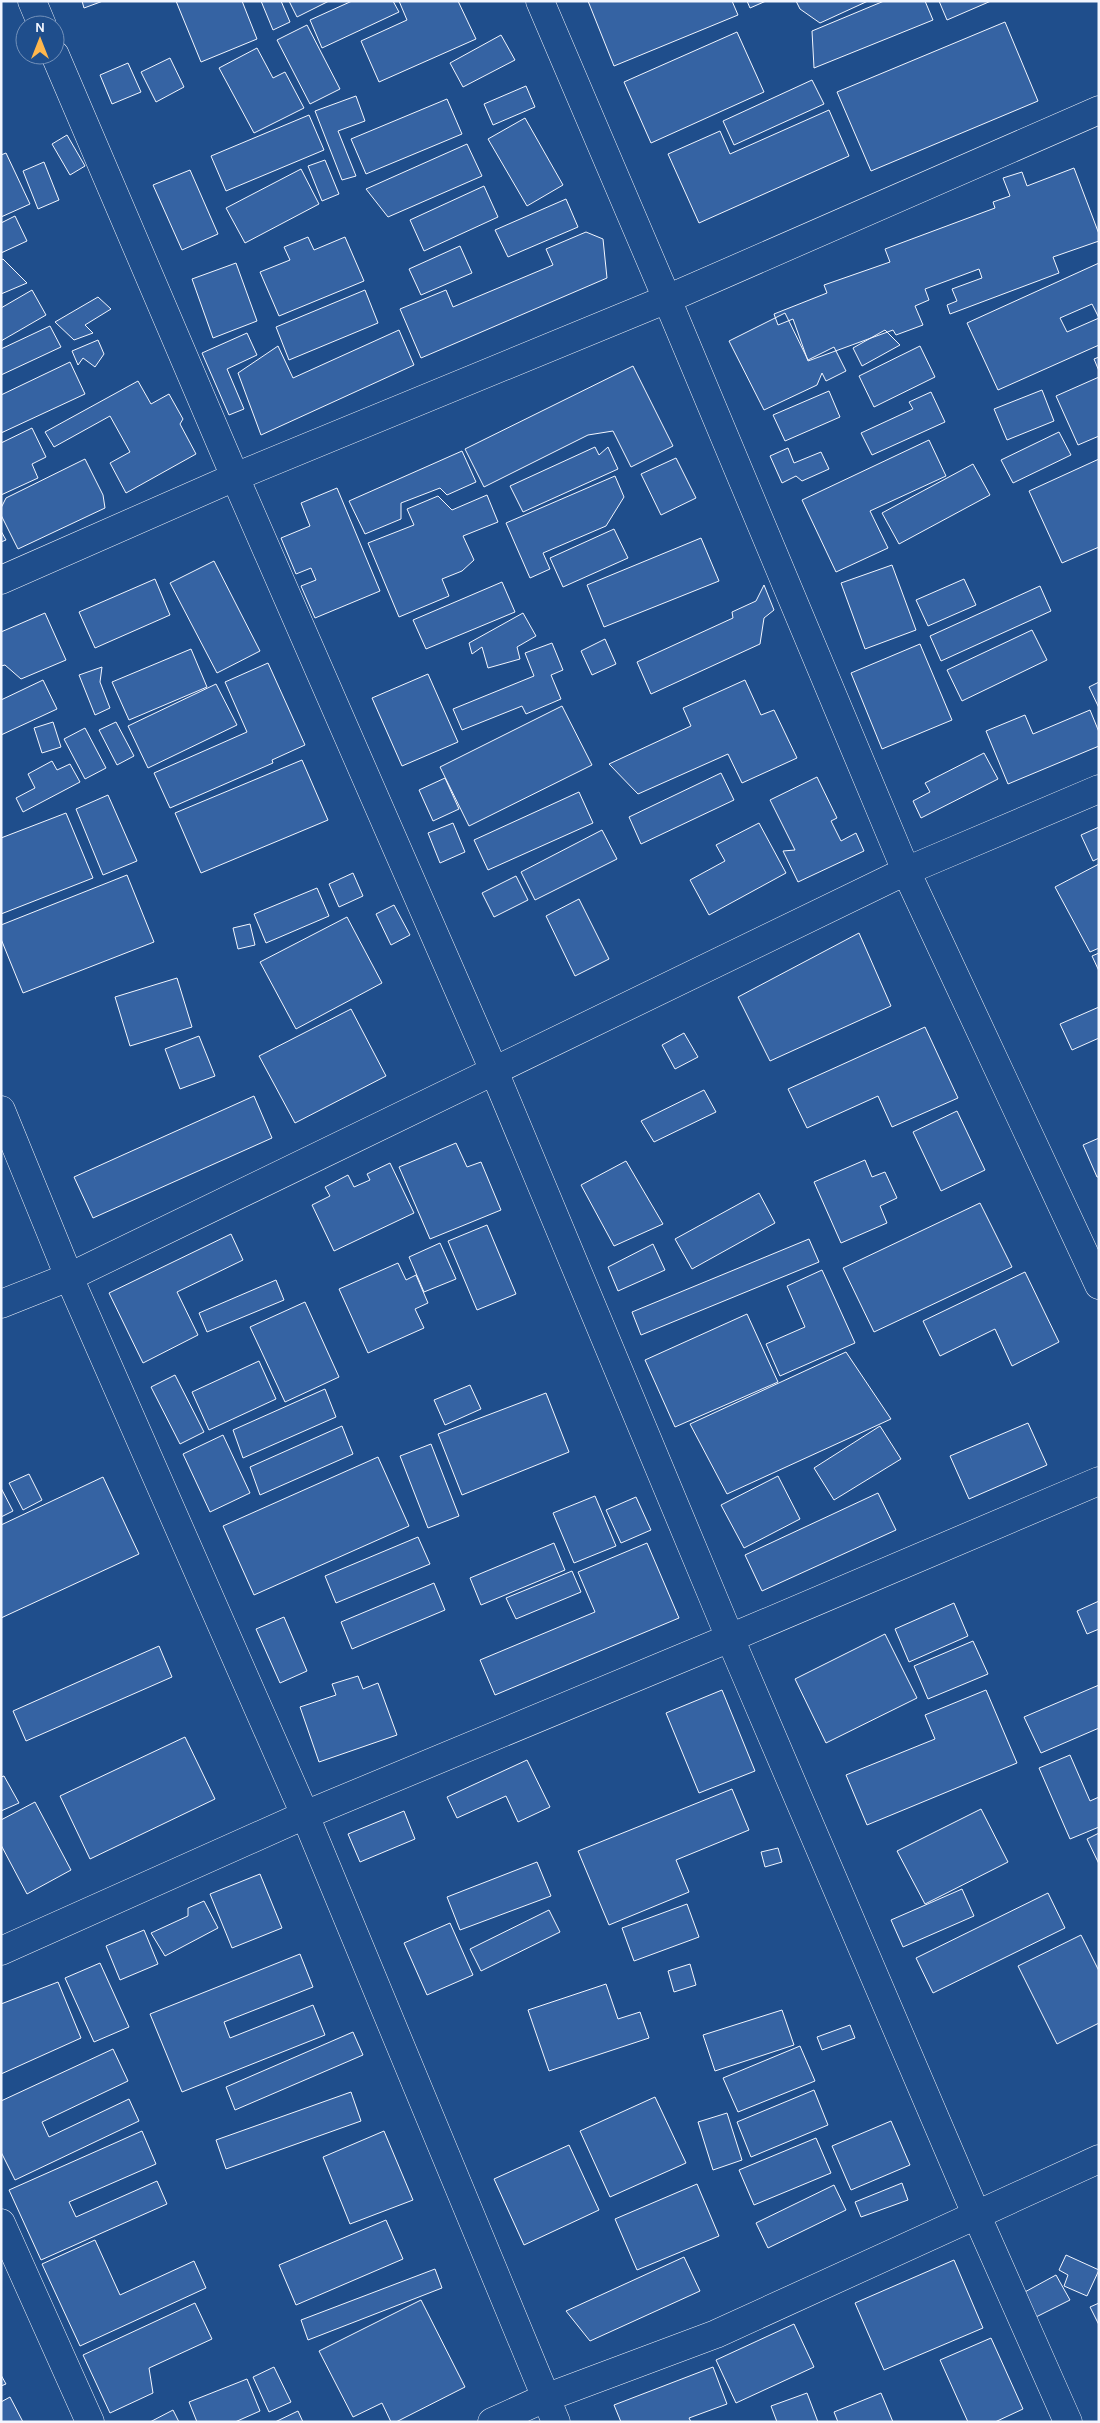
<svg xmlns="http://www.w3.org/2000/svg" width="1100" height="2423" viewBox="0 0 1100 2423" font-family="Karla,sans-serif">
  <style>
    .building { fill: #3563a3; stroke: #f2f6ff; fill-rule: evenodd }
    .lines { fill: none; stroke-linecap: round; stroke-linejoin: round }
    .minor-casing { stroke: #f2f6ff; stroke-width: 29 }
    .minor { stroke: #1f4e8c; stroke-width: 28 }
  </style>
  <rect width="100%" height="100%" fill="#1f4e8c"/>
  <path class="building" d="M82,1h21l-19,7z
    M176,1h66l15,38 -56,23z
    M261,1h20l9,21 -17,8z
    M289,1h40l-32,16z
    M352,1h41l6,11 -77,36 -12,-28z
    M399,1h59l18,38 -97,43 -18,-41 46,-21z
    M588,1h144l6,14 -124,51z
    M747,1h19l-16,7z
    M796,1h72l-48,22 -20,-14z
    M884,1h41l8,19 -119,48 -2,-37z
    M939,1h52l-44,19z
    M1005,22l33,79 -167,70 -34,-79z
    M307,25l33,64 -30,15 -33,-64z
    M737,32l27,60 -113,51 -27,-61z
    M501,35l14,25 -52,27 -13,-24z
    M257,48l16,30 12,-6 19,36 -50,25 -35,-65z
    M170,58l14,29 -28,15 -15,-30z
    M128,63l13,29 -29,12 -12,-29z
    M812,80l12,24 -90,41 -11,-24z
    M526,86l9,21 -42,18 -9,-21z
    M356,96l9,25 -27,10 18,45 -14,4 -27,-69z
    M447,99l15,35 -96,40 -15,-35z
    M829,110l20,46 -150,67 -31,-69 52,-23 10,23z
    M309,115l15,35 -98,41 -15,-35z
    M525,118l38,67 -36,21 -39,-67z
    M67,135l18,31 -15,9 -18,-31z
    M467,144l15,32 -94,41 -22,-28z
    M6,153l24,51 -29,13v-62z
    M325,160l14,34 -17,7 -14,-35z
    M44,162l15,38 -21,9 -15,-38z
    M1074,168l25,66v7l-46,16 6,16 -109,41 -3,-9 10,-4 -5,-12 30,-11 -3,-9 -54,20 4,11 -14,6 8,19 -27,10 -3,-5 -85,31 -15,-42 -15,6 -4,-11 53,-21 -3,-8 66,-23 -5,-13 110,-41 -2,-6 17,-6 -7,-18 19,-6 5,14z
    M301,169l18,35 -74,39 -19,-35z
    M190,170l28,64 -36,16 -29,-65z
    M484,186l14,31 -74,34 -14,-31z
    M566,199l12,28 -70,30 -13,-27z
    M15,216l12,25 -26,12v-30z
    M586,232l17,7 4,39 -186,80 -21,-49 46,-19 7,17 100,-42 -7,-16z
    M308,237l6,13 31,-13 19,44 -85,35 -19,-44 30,-12 -6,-13z
    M460,246l12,27 -51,22 -12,-26z
    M3,259l24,24 -26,11v-34z
    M236,263l21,58 -44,17 -21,-59z
    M1099,263v82l-101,45 -31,-67zM1092,304l7,14 -32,14 -7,-14z
    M32,290l14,25 -45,26v-33z
    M365,290l13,33 -89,37 -13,-33z
    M98,297l13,12 -26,16 8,8 -19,7 -19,-18z
    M785,313l23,47 26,-13 12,24 -20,10 -4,-8 -5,12 -53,25 -35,-69z
    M50,326l11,21 -60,28v-26z
    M399,330l15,35 -153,70 -23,-62 40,-27 15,32z
    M885,330l15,15 -38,21 -9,-18z
    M247,333l10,22 -30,14 17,40 -15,6 -27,-62z
    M98,340l6,14 -9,13 -12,-9 -5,7 -6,-14z
    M920,346l15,31 -61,30 -15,-31z
    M1099,357v14l-5,-12z
    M70,362l15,32 -84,39v-38z
    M633,366l40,80 -42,21 -18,-36 -25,4 -104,52 -19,-38z
    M1099,377v59l-21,9 -22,-49z
    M138,381l13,23 18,-10 14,25 -3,5 16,30 -70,39 -16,-30 20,-11 -20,-36 -56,31 -9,-15z
    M1042,390l12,31 -47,19 -13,-31z
    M829,391l11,26 -55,24 -12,-26z
    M931,392l14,30 -73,33 -11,-22 52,-24 -4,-7z
    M32,428l14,29 -14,7 6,14 -37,17v-52z
    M1059,432l12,23 -58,28 -12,-23z
    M929,440l17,36 -76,35 18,37 -52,24 -34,-72z
    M595,447l4,8 9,-8 10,22 -95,43 -13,-26z
    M788,448l6,15 27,-11 8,17 -27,12 -6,-5 -14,7 -12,-27z
    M462,451l14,31 -29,13 -7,-7 -39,15v16l-36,15 -16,-33z
    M676,458l20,40 -35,17 -20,-41z
    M85,459l18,36 2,13 -87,41 -17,-34v-7l5,-10z
    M1099,459v88l-37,16 -33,-72z
    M973,464l17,31 -91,49 -17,-31z
    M615,476l9,21 -18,29 -63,27 7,16 -20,9 -24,-55z
    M337,488l43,103 -65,27 -14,-32 15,-6 -5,-12 -15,6 -15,-36 29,-12 -9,-23z
    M487,495l11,27 -35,14 11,24 -12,11 -20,8 7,17 -50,21 -31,-74 46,-18 -7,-16 31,-13 14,14z
    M614,529l14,29 -65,29 -13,-29z
    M1,531l5,9 -5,2z
    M701,538l18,43 -115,46 -17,-42z
    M214,561l46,90 -43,22 -47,-90z
    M892,565l24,65 -51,19 -24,-66z
    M155,579l15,36 -75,33 -16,-36z
    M964,579l12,26 -48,21 -12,-26z
    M502,582l13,30 -89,37 -13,-29z
    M764,585l10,25 -10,8 -4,26 -109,50 -14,-32 96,-44 -1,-6 24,-11z
    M1040,586l11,25 -110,50 -11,-25z
    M45,613l21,47 -45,19 -16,-14 -4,1v-34z
    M523,613l13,23 -19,11 3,12 -32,9 -6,-21 -10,7 -3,-11z
    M1032,630l15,30 -85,41 -15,-31z
    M605,639l11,25 -24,11 -11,-24z
    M552,643l11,27 -12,5 10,24 -35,15 -4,-8 -60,24 -9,-21 81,-33 -9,-23z
    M920,644l32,76 -70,29 -31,-76z
    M191,649l16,38 -78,33 -17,-38z
    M268,663l37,82 -33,15 1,3 -103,45 -16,-35 93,-41 -22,-50z
    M102,667l-2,15 10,26 -15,7 -16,-40z
    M428,674l30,68 -56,24 -30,-68z
    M43,680l14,29 -56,26v-35z
    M745,680l16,35 13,-5 23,48 -55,25 -14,-29 -90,40 -29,-30 82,-38 -8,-18z
    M1099,682v26l-10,-21z
    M216,684l21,41 -89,43 -20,-42z
    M562,706l30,59 -123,61 -29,-59z
    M1090,710l9,22v14l-91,38 -22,-53 39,-16 8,19z
    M53,722l8,25 -19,6 -8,-25z
    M116,722l18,34 -17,9 -18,-35z
    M85,728l21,40 -21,11 -21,-40z
    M984,753l14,26 -77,39 -8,-17 17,-9 -5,-9z
    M302,760l26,60 -127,53 -26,-60z
    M52,761l5,9 13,-6 10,18 -57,30 -7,-14 19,-10 -7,-14z
    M721,773l13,27 -93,44 -12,-27z
    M817,777l20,41 -6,3 10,20 15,-8 8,18 -66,31 -15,-31 12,-1 -25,-50z
    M445,778l14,31 -26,12 -14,-31z
    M579,792l14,31 -105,47 -14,-30z
    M108,795l29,66 -34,14 -27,-66z
    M66,813l27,65 -92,36v-76z
    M453,823l12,29 -25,11 -12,-30z
    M759,823l27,50 -77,42 -19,-35 35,-19 -9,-16z
    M1099,827v31l-6,3 -12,-26z
    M602,830l15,29 -82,41 -14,-28z
    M1099,864v84l-9,4 -35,-65z
    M353,873l10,23 -24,11 -10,-23z
    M127,875l27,67 -131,51 -22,-54v-14z
    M516,876l12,24 -34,17 -12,-24z
    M317,888l12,28 -63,27 -12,-29z
    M579,899l30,60 -34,17 -29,-60z
    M394,905l16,30 -19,10 -15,-31z
    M347,917l35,66 -86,46 -36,-67z
    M250,924l5,21 -17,4 -5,-21z
    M859,933l32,73 -121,55 -32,-64z
    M1099,953v18l-7,-15z
    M177,978l15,49 -62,19 -15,-49z
    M1099,1007v31l-27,12 -12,-26z
    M351,1009l35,67 -91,47 -36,-67z
    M925,1027l33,71 -66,29 -14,-31 -71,32 -19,-39z
    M684,1033l14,24 -23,12 -13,-24z
    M199,1036l16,40 -35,13 -15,-40z
    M704,1090l12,22 -62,30 -13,-21z
    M254,1096l18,42 -179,80 -19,-41z
    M957,1111l28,59 -44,21 -28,-59z
    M1099,1138v39h-2l-14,-32z
    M456,1143l11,24 14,-5 20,48 -71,29 -31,-72z
    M865,1160l7,17 13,-5 12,26 -17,8 7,17 -46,20 -27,-61z
    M626,1161l37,63 -49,22 -33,-61z
    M390,1163l24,50 -80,38 -22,-46 18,-9 -5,-9 23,-12 6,12 16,-7 -3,-6z
    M759,1193l16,30 -83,46 -17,-30z
    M980,1203l32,64 -138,65 -31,-64z
    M487,1225l29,69 -39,16 -29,-69z
    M231,1234l12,26 -66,32 21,43 -55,28 -34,-70z
    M809,1239l10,23 -178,73 -9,-23z
    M440,1243l16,36 -32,13 -15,-35z
    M653,1244l12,26 -47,21 -10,-24z
    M398,1263l8,17 10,-5 12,28 -13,6 9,19 -56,25 -29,-64z
    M822,1270l33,73 -75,33 -14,-32 39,-17 -18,-41z
    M1025,1272l34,70 -47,24 -17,-37 -55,27 -17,-35z
    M276,1280l8,20 -77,32 -8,-19z
    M305,1302l34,75 -54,25 -35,-75z
    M747,1314l31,68 -103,45 -30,-67z
    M846,1352l45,67 -164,75 -37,-70z
    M259,1361l17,38 -67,31 -17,-38z
    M175,1375l29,57 -24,12 -29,-57z
    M470,1385l11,24 -36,16 -11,-25z
    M325,1389l11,28 -93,41 -10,-28z
    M546,1393l23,59 -107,43 -24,-61z
    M1028,1423l19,42 -78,34 -19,-43z
    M342,1426l11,28 -93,41 -10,-28z
    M880,1426l21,33 -67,41 -20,-32z
    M223,1435l27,58 -40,19 -27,-58z
    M431,1444l28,72 -31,12 -28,-72z
    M378,1457l31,69 -155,69 -31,-69z
    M29,1474l13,26 -19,10 -14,-27z
    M778,1476l22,43 -56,29 -23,-43z
    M103,1477l36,77 -138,64v-93z
    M1,1488l12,23 -12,6z
    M878,1493l18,37 -134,61 -17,-36z
    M595,1496l21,50 -42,17 -21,-50z
    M636,1497l15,33 -30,13 -15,-33z
    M418,1537l12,27 -94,39 -11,-27z
    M554,1543l11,27 -84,35 -11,-27z
    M647,1543l32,75 -184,77 -15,-35 115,-48 -17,-40z
    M572,1571l9,21 -65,27 -10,-21z
    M434,1583l11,27 -93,39 -11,-27z
    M1099,1601v28l-12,5 -10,-23z
    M954,1603l14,33 -59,26 -14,-33z
    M284,1617l23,54 -27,12 -24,-54z
    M885,1634l32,64 -91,45 -31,-64z
    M973,1641l15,33 -60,25 -14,-33z
    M159,1646l13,31 -146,64 -13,-30z
    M358,1676l5,13 15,-6 19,52 -78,27 -19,-55 36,-12 -4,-11z
    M1099,1685v43l-58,25 -17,-36z
    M722,1690l33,81 -56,22 -33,-80z
    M986,1690l31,73 -150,62 -21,-50 89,-36 -10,-24z
    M185,1737l30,62 -125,60 -30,-63z
    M1070,1755l20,46 9,-4v30l-29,12 -31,-71z
    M527,1760l23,47 -32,15 -12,-26 -49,22 -10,-21z
    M4,1776l15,27 -18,8v-34z
    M732,1789l17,41 -73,30 13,32 -80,33 -31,-74z
    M35,1802l36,68 -44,24 -26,-49v-25z
    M981,1809l27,53 -83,42 -28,-53z
    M404,1811l11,28 -55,23 -12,-28z
    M1099,1833v31l-12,-25z
    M778,1848l4,14 -17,5 -4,-15z
    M537,1862l14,34 -91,34 -13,-33z
    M260,1874l22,54 -50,20 -22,-54z
    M962,1889l12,27 -71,31 -12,-27z
    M1048,1893l17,35 -132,65 -17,-35z
    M204,1901l14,27 -53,28 -14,-23 37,-17v-8z
    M687,1904l12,33 -65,24 -12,-33z
    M549,1910l11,22 -79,39 -11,-22z
    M450,1923l23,52 -46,20 -23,-52z
    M144,1930l14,34 -38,16 -14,-34z
    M1081,1935l18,36v52l-42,21 -39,-78z
    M300,1954l13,33 -89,35 6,16 83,-33 12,30 -143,57 -32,-78z
    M100,1963l29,64 -35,15 -29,-64z
    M690,1964l6,21 -22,7 -6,-21z
    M58,1982l23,56 -80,36v-70z
    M606,1984l12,35 22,-7 9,26 -100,33 -21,-61z
    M782,2010l12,35 -79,26 -12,-36z
    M850,2025l5,13 -33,12 -5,-13z
    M353,2032l10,23 -128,55 -9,-23z
    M800,2046l15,35 -77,31 -15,-34z
    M113,2049l15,32 -86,41 7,15 80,-38 10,22 -124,59 -14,-28v-51z
    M814,2090l14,35 -77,32 -14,-35z
    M351,2092l10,29 -135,48 -10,-29z
    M655,2097l31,66 -76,34 -30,-66z
    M727,2113l15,47 -29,10 -15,-48z
    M891,2121l19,44 -59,25 -19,-44z
    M142,2131l14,33 -87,38 7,15 81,-36 10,23 -126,56 -32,-70z
    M384,2131l29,69 -63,24 -27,-67z
    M816,2138l15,35 -77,32 -15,-35z
    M569,2145l30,65 -75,35 -30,-66z
    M902,2183l6,17 -47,17 -6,-15z
    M697,2184l22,52 -82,34 -22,-51z
    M834,2185l12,25 -78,38 -12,-25z
    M386,2220l17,39 -107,46 -17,-40z
    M95,2240l25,55 74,-34 12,27 -126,58 -38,-82z
    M1066,2255l33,15 -12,26 -23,-10 4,-11 -9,-5z
    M684,2257l16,34 -110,50 -24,-30z
    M954,2260l29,68 -99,42 -29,-67z
    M435,2269l7,19 -134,52 -7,-20z
    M1056,2275l14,25 -34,17 -13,-24z
    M421,2300l44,87 -69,35h-5l-9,-19 -29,14 -34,-66z
    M195,2303l17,36 -63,29 4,25 -43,20 -27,-58z
    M1099,2303v22l-9,-18z
    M794,2324l20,43 -78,36 -20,-43z
    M991,2338l32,71 -28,13h-27l-28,-62z
    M274,2367l17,35 -22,10 -16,-35z
    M713,2367l14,37 -38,14 2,4h-70l-7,-17z
    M1,2375l5,9 -5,2z
    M247,2379l13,32 -25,11h-38l-8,-20z
    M807,2393l11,29h-41l-6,-16z
    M881,2393l12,29h-55l-4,-10z
    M10,2397l13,25h-22v-20z
    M173,2410l6,12h-29z
    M298,2411l5,11h-28z"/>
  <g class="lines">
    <g class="minor-casing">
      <path id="minor" d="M32,1l10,24
        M540,1l127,298 239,572 193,414
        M55,55l180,422 259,594 236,567 246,576 92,208
        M1,580l234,-103 432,-178 432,-189
        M1,1110l68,167 236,538 251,607
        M1,1304l68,-27 837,-406 193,-82
        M1,1951l304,-136 425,-177 369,-157
        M1,2223l89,199
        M492,2422l53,-24 171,-64 383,-175"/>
    </g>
    <use href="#minor" class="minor"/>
  </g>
  <rect width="1100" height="2423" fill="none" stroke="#f2f6ff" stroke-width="5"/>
  <g transform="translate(40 40)"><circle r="24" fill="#1f4e8c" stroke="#7391ba"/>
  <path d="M0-4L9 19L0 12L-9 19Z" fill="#ffb74d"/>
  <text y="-8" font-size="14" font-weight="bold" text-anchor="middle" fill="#f2f6ff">N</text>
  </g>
</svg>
